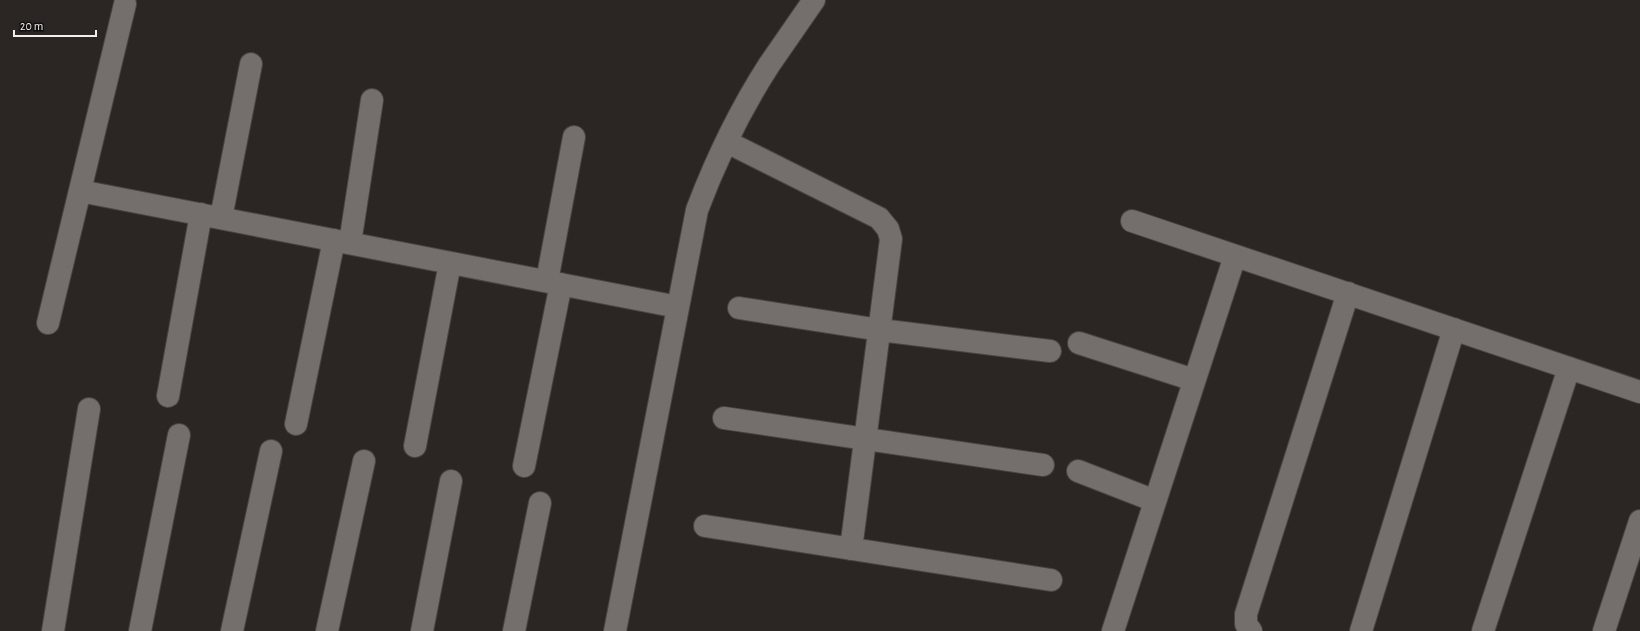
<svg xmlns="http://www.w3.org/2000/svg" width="1640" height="631" viewBox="0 0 1640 631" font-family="'Alegreya Sans',sans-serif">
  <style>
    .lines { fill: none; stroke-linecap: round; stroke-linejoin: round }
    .minor-casing { stroke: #494543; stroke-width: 24 }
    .minor { stroke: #746e6c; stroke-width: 22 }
  </style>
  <rect width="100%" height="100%" fill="#2b2624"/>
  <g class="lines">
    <g class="minor-casing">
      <path id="minor" d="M727,142l152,76 9,11 3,10 -40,310
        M80,191l598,116
        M221,218l30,-154
        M1132,221l508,171
        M350,243l22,-143
        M547,281l27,-144
        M739,308l141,22 170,21
        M48,323l77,-319
        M1079,343l115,37
        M168,396l33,-182
        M724,418l319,47
        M296,424l38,-184
        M415,446l35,-183
        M524,466l37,-182
        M1078,471l77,30
        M705,526l346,54
        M53,631l36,-222
        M140,631l39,-196
        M232,631l39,-180
        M327,631l37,-170
        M422,631l29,-150
        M514,631l26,-128
        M615,631l82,-421c19,-50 43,-100 72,-145 15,-22 30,-43 45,-65
        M1113,631l122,-375
        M1251,631l-5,-7v-10l102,-321
        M1361,631l93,-302
        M1483,631l86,-263
        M1604,631l36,-110"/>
    </g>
    <use href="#minor" class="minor"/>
  </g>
  <path d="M14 30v6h82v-6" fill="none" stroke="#f2eeed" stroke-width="2"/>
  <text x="20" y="30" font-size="12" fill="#f2eeed" stroke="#120f0f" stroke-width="3" paint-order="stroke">20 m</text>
</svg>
